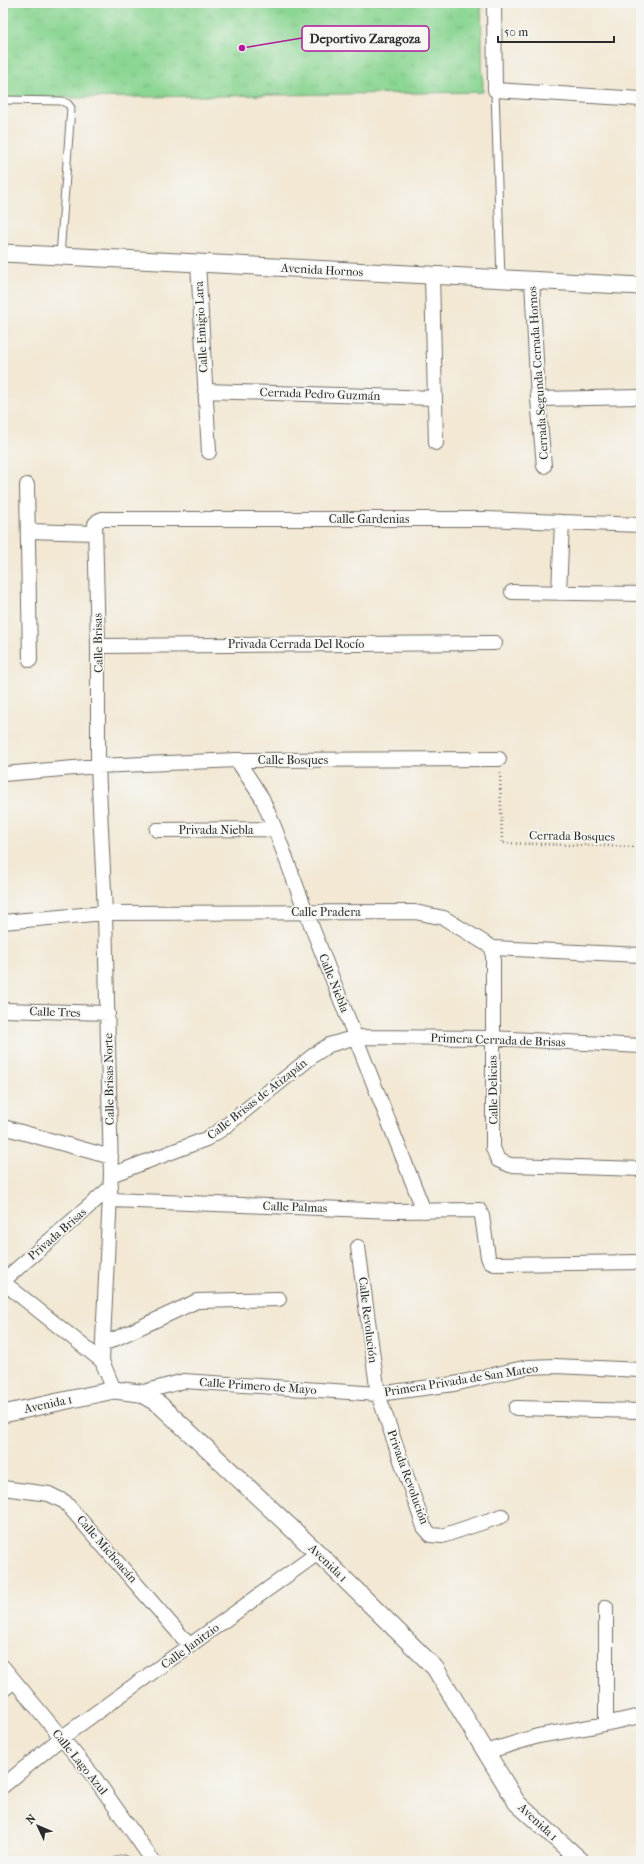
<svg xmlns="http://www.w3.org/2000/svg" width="644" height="1864" viewBox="0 0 644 1864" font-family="'IM FELL French Canon',serif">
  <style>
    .park { fill: url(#park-tufts); stroke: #5b805f }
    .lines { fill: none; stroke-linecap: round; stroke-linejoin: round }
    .service-casing { stroke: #716d66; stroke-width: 9 }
    .minor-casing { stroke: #716d66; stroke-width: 16 }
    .tertiary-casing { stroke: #716d66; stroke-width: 19 }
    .path { stroke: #716d66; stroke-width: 2.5; stroke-dasharray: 1 3; stroke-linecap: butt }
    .service { stroke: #fff; stroke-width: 7 }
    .minor { stroke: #fff; stroke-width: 14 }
    .tertiary { stroke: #fff; stroke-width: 17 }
    .labels { text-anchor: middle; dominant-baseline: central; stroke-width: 3.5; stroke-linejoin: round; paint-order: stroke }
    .street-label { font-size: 12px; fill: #2b2b2b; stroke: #f6f6f2 }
    .leader { fill: none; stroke: #b5179e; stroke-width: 1.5 }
    .callout-dot { fill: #b5179e; stroke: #f6f6f2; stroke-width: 1.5 }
    .callout { fill: #f6f6f2; stroke: #b5179e; stroke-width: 1.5 }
    .callout-label { font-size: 13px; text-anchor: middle; font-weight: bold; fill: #2b2b2b }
  </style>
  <defs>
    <pattern id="park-tufts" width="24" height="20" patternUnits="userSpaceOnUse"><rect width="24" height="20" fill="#8bd693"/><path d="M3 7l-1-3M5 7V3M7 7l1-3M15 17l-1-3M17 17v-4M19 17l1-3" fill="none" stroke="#78b87f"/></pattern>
  </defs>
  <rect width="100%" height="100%" fill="#f6f6f2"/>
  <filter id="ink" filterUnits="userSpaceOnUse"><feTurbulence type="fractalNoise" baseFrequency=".025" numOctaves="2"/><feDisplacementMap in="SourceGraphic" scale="8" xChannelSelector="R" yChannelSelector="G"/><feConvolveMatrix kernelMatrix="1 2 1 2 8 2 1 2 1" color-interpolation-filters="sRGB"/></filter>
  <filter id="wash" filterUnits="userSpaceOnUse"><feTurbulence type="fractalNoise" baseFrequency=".012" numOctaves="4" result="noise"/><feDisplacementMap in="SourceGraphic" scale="16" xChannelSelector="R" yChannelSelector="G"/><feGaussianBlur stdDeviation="0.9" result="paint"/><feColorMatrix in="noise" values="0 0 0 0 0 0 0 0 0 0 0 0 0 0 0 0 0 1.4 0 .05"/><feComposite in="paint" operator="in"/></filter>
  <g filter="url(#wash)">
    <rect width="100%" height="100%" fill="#f2e8d4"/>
    <path class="park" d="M3,3h478l2,89 -480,7z"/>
  </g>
  <g filter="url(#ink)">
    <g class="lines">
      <g class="service-casing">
        <path id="service" d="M495,90l6,189
          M4,100l58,1 6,3 3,4 -11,148
          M116,1861l8,-2 3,2"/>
      </g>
      <g class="minor-casing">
        <path id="minor" d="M494,3l1,87 146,9
          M198,263l11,189
          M432,275l4,168
          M532,280l6,119 6,67
          M205,391l230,7
          M538,399l103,-2
          M27,485l3,175
          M28,531l67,2
          M512,592l129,2
          M559,593l3,-71
          M98,646l397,-3
          M237,760l25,38 13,31 31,83 118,299
          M3,774l95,-8 139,-6 262,-1
          M157,830l118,-1
          M3,922l102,-9 310,-1 29,6 49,30 148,7
          M493,948v200l5,12 12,5 131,4
          M3,1010l105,3
          M3,1127l108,30
          M111,1175l95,-36 16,-10 93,-75 14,-9 27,-8 136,1 149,8
          M111,1200l283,11 85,-1 3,6 6,41 2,5 5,2 146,-2
          M358,1247l20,147 46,133 7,8 11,1 60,-20
          M3,1281l108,-94
          M3,1282l99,79
          M104,1344l93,-43 82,-2
          M114,1390l-12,-29 9,-186 -6,-262 -7,-147v-120l-3,-122 3,-3 4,-2h384l155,6
          M140,1393l44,-12 194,13 76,-10 74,-17 27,-1 86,4
          M516,1408l125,3
          M3,1488l46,6 16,8 125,144
          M3,1667l91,110 59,84
          M3,1690l11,-9
          M606,1723v-116
          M486,1752l52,-16 57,-10 46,-10
          M3,1786l58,-48 257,-185"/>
      </g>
      <g class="tertiary-casing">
        <path id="tertiary" d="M3,253l638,33
          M3,1414l111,-24 26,3 19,11 159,149 117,115 82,135 64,58"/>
      </g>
      <path class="path" d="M500,773l2,70 139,4"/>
      <use href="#service" class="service"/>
      <use href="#minor" class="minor"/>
      <use href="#tertiary" class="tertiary"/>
    </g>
  </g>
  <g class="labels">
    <g class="street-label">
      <text transform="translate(322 270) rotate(3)">Avenida Hornos</text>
      <text transform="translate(201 327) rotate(-93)">Calle Emigio Lara</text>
      <text transform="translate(538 373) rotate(-94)">Cerrada Segunda Cerrada Hornos</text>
      <text transform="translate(320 394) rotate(2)">Cerrada Pedro Guzmán</text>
      <text x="369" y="519">Calle Gardenias</text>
      <text transform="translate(98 643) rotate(-91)">Calle Brisas</text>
      <text x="296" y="644">Privada Cerrada Del Rocío</text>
      <text x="293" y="760">Calle Bosques</text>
      <text x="216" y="830">Privada Niebla</text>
      <text transform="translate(572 836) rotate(1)">Cerrada Bosques</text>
      <text x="326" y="912">Calle Pradera</text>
      <text transform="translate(334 983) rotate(68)">Calle Niebla</text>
      <text transform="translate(55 1012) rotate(2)">Calle Tres</text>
      <text transform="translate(498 1040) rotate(2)">Primera Cerrada de Brisas</text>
      <text transform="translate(109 1079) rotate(-91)">Calle Brisas Norte</text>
      <text transform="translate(493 1090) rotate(-91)">Calle Delicias</text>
      <text transform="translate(257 1099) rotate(-38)">Calle Brisas de Atizapán</text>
      <text transform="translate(295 1207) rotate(2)">Calle Palmas</text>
      <text transform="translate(57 1234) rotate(-41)">Privada Brisas</text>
      <text transform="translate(368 1320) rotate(83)">Calle Revolución</text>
      <text transform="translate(461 1380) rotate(-9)">Primera Privada de San Mateo</text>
      <text transform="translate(258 1386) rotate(4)">Calle Primero de Mayo</text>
      <text transform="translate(48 1404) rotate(-12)">Avenida 1</text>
      <text transform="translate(408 1477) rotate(70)">Privada Revolución</text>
      <text transform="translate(107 1549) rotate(49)">Calle Michoacán</text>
      <text transform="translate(328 1563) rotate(44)">Avenida 1</text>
      <text transform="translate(190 1646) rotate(-36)">Calle Janitzio</text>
      <text transform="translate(80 1762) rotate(51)">Calle Lago Azul</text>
      <text transform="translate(538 1822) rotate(43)">Avenida 1</text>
    </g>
  </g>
  <path class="leader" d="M242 48L302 38"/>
  <circle class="callout-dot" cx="242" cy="48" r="4"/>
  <rect class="callout" x="302" y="26" width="127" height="25" rx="4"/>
  <g class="callout-label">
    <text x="365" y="43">Deportivo Zaragoza</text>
  </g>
  <rect width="644" height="1864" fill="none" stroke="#f6f6f2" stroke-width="16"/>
  <g transform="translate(38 1826) rotate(314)" stroke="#f6f6f2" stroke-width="3" paint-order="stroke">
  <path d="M0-3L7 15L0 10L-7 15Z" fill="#2b2b2b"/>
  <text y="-6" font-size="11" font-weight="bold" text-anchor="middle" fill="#2b2b2b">N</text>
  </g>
  <path d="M498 36v6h116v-6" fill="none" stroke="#2b2b2b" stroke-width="2"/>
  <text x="504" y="36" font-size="12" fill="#2b2b2b" stroke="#f6f6f2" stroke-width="3" paint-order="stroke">50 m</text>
</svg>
